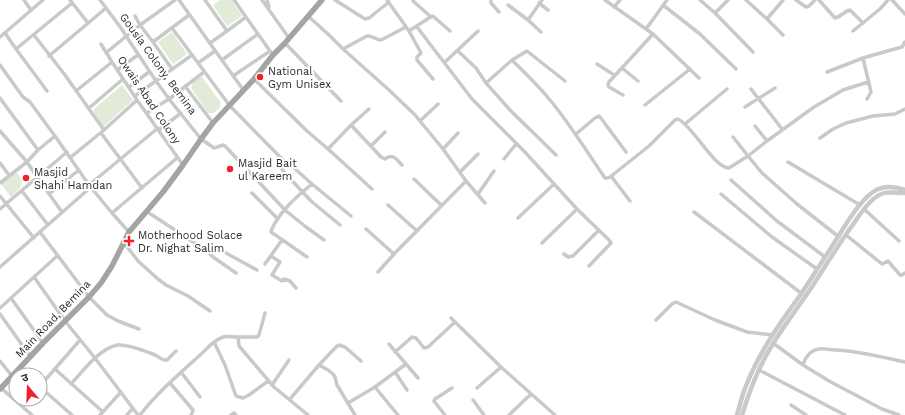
<svg xmlns="http://www.w3.org/2000/svg" width="905" height="415" viewBox="0 0 905 415" font-family="'Work Sans','Noto Sans Devanagari',sans-serif">
  <style>
    .green { fill: #e2ebd8 }
    .lines { fill: none; stroke-linecap: round; stroke-linejoin: round }
    .minor { stroke: #c9c9c9; stroke-width: 3.5 }
    .tertiary { stroke: #c9c9c9; stroke-width: 4.5 }
    .primary { stroke: #a4a4a4; stroke-width: 5.5 }
    .poi-dot { fill: #f12029; stroke: #fff; stroke-width: 1.5 }
    .labels { text-anchor: middle; dominant-baseline: central; stroke-width: 4; stroke-linejoin: round; paint-order: stroke }
    .street-label { font-size: 11px; fill: #2c2c2c; stroke: #fff }
    .poi-label { font-size: 11px; fill: #2c2c2c; stroke: #fff; text-anchor: start }
  </style>
  <rect width="100%" height="100%" fill="#fff"/>
  <path class="green" d="M220,0h11l11,16 -15,10 -14,-21z
    M172,32l15,22 -14,10 -15,-22z
    M202,77l19,26 -2,6 -6,4h-5l-17,-25 3,-8z
    M122,85l11,15 -30,27 -10,-17z
    M15,171c13,12 5,17 -4,26l-10,-13z"/>
  <g class="lines">
    <path class="minor" d="M24,0l7,10
      M70,0l18,23
      M100,0l21,28 5,8 30,45 13,18 32,40 13,9 9,-3 2,1 60,64 21,17 18,13
      M179,0l65,91
      M205,0l22,31 -17,12
      M234,0l36,51 3,4
      M262,0l27,38
      M267,0l2,7
      M335,0l30,19 4,-1 20,-16
      M387,0l22,31 12,22 -4,4v3l16,19
      M491,0v3l8,9
      M605,0l48,34 46,44
      M700,0l15,13 38,39
      M746,0l21,19 16,16
      M796,0l10,7 3,-1 6,-6
      M819,0l16,18c6,-1 9,-7 15,-8l13,13
      M892,0l13,14
      M413,1l18,16
      M539,3l9,7
      M508,5l20,15
      M663,5l37,29 36,35
      M614,7l6,-7
      M715,13l13,-13
      M135,16l5,9 13,17 19,27
      M308,16l21,19 14,14 46,41 26,25 28,34 23,32 19,22
      M767,19l16,-19
      M417,27l55,72 51,51 54,59 32,31 2,3 -22,23
      M172,28l58,78 55,56 1,2 -4,5 1,2 28,30 29,24
      M646,29l21,-29
      M227,31l19,-14
      M409,31l23,-15 2,1 16,14
      M853,31l27,-22 8,-9
      M541,32l-13,-12 14,-20
      M5,33l11,16 31,42
      M34,35l31,40 39,55
      M0,37l43,-37
      M153,42l36,-27
      M285,43l56,58
      M101,44l11,18 25,38 46,65
      M16,49l56,-46
      M343,49l24,-13c5,-1 9,4 14,4l25,-13
      M458,51l18,17 10,15 25,28 45,44
      M107,52l33,-27 35,-25
      M49,56l57,-48
      M863,58l8,34 -4,7
      M222,60l36,-26
      M512,60c13,13 26,25 38,40 20,24 37,52 55,78h3l2,-1 39,-31 26,-26 3,-1c16,8 35,48 51,49l19,-12 -15,-19
      M445,62l33,-31
      M198,63l17,-12
      M597,64l17,11
      M0,65l23,32 7,5 25,34 34,49 23,28 17,19
      M622,68l16,13
      M117,70l21,-15
      M827,72l36,-14 35,-10 4,-1 3,-5
      M233,76l37,-25
      M254,79l53,52 21,18 44,40
      M486,83l26,-23 15,-9 38,30
      M185,86l28,37
      M129,87l20,-15
      M751,89l31,40
      M76,91l36,-29
      M623,95l-14,-8 -1,-2 1,-3 44,-48
      M135,96l57,-41
      M0,98l38,52
      M645,105l45,-36
      M745,107l30,-19
      M89,108l34,-29
      M147,113l22,-14 35,-27
      M420,121l18,-17
      M685,124l42,-35
      M351,125l30,32 4,2c8,-6 11,0 17,6
      M755,126l12,15
      M159,130l22,-17
      M0,131l27,31 10,15 25,35
      M101,133l41,55
      M576,134l19,-16 4,-2 1,1 26,35
      M820,138l13,-9 13,-6 27,-7 22,-2 10,-5
      M371,146l14,-14
      M328,149l23,-24 18,-16
      M443,149l15,-16
      M71,157l33,-27 33,-30
      M504,159l12,-15
      M788,162l72,43
      M0,163l9,12
      M293,167l19,17 39,32
      M460,172l18,-18
      M611,176l19,25
      M414,179l27,26
      M731,180l46,41 48,36
      M0,183l27,-21 11,-12 17,-14
      M89,185l69,-57
      M22,191l26,34
      M252,193l26,26
      M49,194l30,-24
      M478,194l16,-23
      M721,194l51,43 45,32
      M0,196l34,42
      M388,205l29,26
      M0,209l67,-57
      M864,209l35,32
      M146,211l61,40 6,6 23,16
      M694,212l107,81
      M112,213l65,-55
      M518,218l36,-34
      M366,229l28,25 -16,18
      M40,232l49,65 18,18 11,6 21,8
      M846,235l36,29 6,-3 12,14h2l3,-2
      M839,237l-42,-33 -35,-31 -14,-17 19,-15 47,-34 29,-17 25,-8
      M123,243l5,5 10,13 20,18 8,6 22,11 22,15
      M542,243l35,-34
      M207,251l5,-5 3,1 42,23
      M394,254l72,-73
      M564,254l4,3 5,-1 26,-26
      M271,256l9,6 -8,13 10,6 2,-2 6,2 6,7
      M307,257l-36,-25v-1c8,-19 25,-34 41,-47
      M265,264l17,-24
      M0,267l91,-80
      M34,277l31,44 30,37 43,57
      M11,298l32,45
      M0,308l57,-52
      M0,314l30,42
      M451,318l50,49 54,48
      M656,320l16,-16 4,-2 39,18 32,12 26,3
      M238,337h19l2,-2 6,-22
      M214,342l11,23 11,31 7,2 6,-3 19,-14
      M773,343l30,22 26,16 53,28 17,6
      M395,352l17,-15 4,1 8,10 4,-1 27,-25
      M0,361l12,15
      M406,364l12,14
      M319,365l9,5 5,4 2,3 2,8 18,30
      M803,365c2,-8 8,-15 16,-16 5,-1 11,1 16,1 24,1 46,7 70,12
      M55,369l48,43
      M759,370l86,45
      M181,372l19,25
      M395,372l12,18
      M170,383l23,27v1l-2,4
      M71,384c12,-13 28,-35 46,-39 10,-1 23,4 33,8 5,1 9,5 14,7h3l9,-9
      M272,385l17,-25
      M40,386l40,-46
      M40,387l32,28
      M375,387l23,28
      M1,388l31,27
      M477,388l24,-21
      M290,399l29,-34 17,-18 3,-2 6,2 16,14
      M473,400l11,15
      M348,403l27,-16 31,-23 -17,-20
      M791,405l15,10
      M22,406l6,-7
      M100,415l21,-23
      M127,415l6,-7
      M140,415c17,-22 38,-40 59,-59 8,-7 13,-15 24,-19 4,-1 10,0 15,0l1,9 35,41 34,28
      M231,415l3,-2 2,2
      M445,415l-11,-14 1,-2 17,-11
      M509,415l22,-21"/>
    <path class="tertiary" d="M737,415c3,-10 5,-20 9,-29 13,-34 34,-63 55,-92 10,-15 20,-31 30,-46 11,-17 26,-45 42,-56 10,-7 21,-6 32,-2
      M742,415c8,-26 17,-50 32,-73 13,-21 29,-41 43,-63 12,-19 24,-38 37,-56 6,-9 13,-20 22,-26 9,-7 18,-4 29,-4"/>
    <path class="primary" d="M0,389l43,-46 46,-46 12,-14 11,-17 17,-34 34,-40 20,-27 18,-26 12,-16 41,-44 19,-24 12,-12 37,-43"/>
  </g>
  <g class="poi-dot">
    <circle cx="260" cy="77" r="4"/>
    <circle cx="230" cy="169" r="4"/>
    <circle cx="26" cy="178" r="4"/>
    <path d="M127 235h4v4h4v4h-4v4h-4v-4h-4v-4h4z"/>
  </g>
  <g class="labels">
    <g class="street-label">
      <text transform="translate(158 64) rotate(54)">Gousia Colony, Bemina</text>
      <text transform="translate(149 100) rotate(56)">Owais Abad Colony</text>
      <text transform="translate(53 319) rotate(-46)">Main Road, Bemina</text>
    </g>
    <g class="poi-label">
      <text x="268" y="71">National<tspan x="268" dy="13">Gym Unisex</tspan></text>
      <text x="238" y="163">Masjid Bait<tspan x="238" dy="13">ul Kareem</tspan></text>
      <text x="34" y="172">Masjid<tspan x="34" dy="13">Shahi Hamdan</tspan></text>
      <text x="138" y="235">Motherhood Solace<tspan x="138" dy="13">Dr. Nighat Salim</tspan></text>
    </g>
  </g>
  <g transform="translate(28 387) rotate(341)"><circle r="19" fill="#ffffff" stroke="#ababab"/>
  <path d="M0-3L7 15L0 10L-7 15Z" fill="#f12029"/>
  <text y="-6" font-size="11" font-weight="bold" text-anchor="middle" fill="#2c2c2c">उ</text>
  </g>
</svg>
